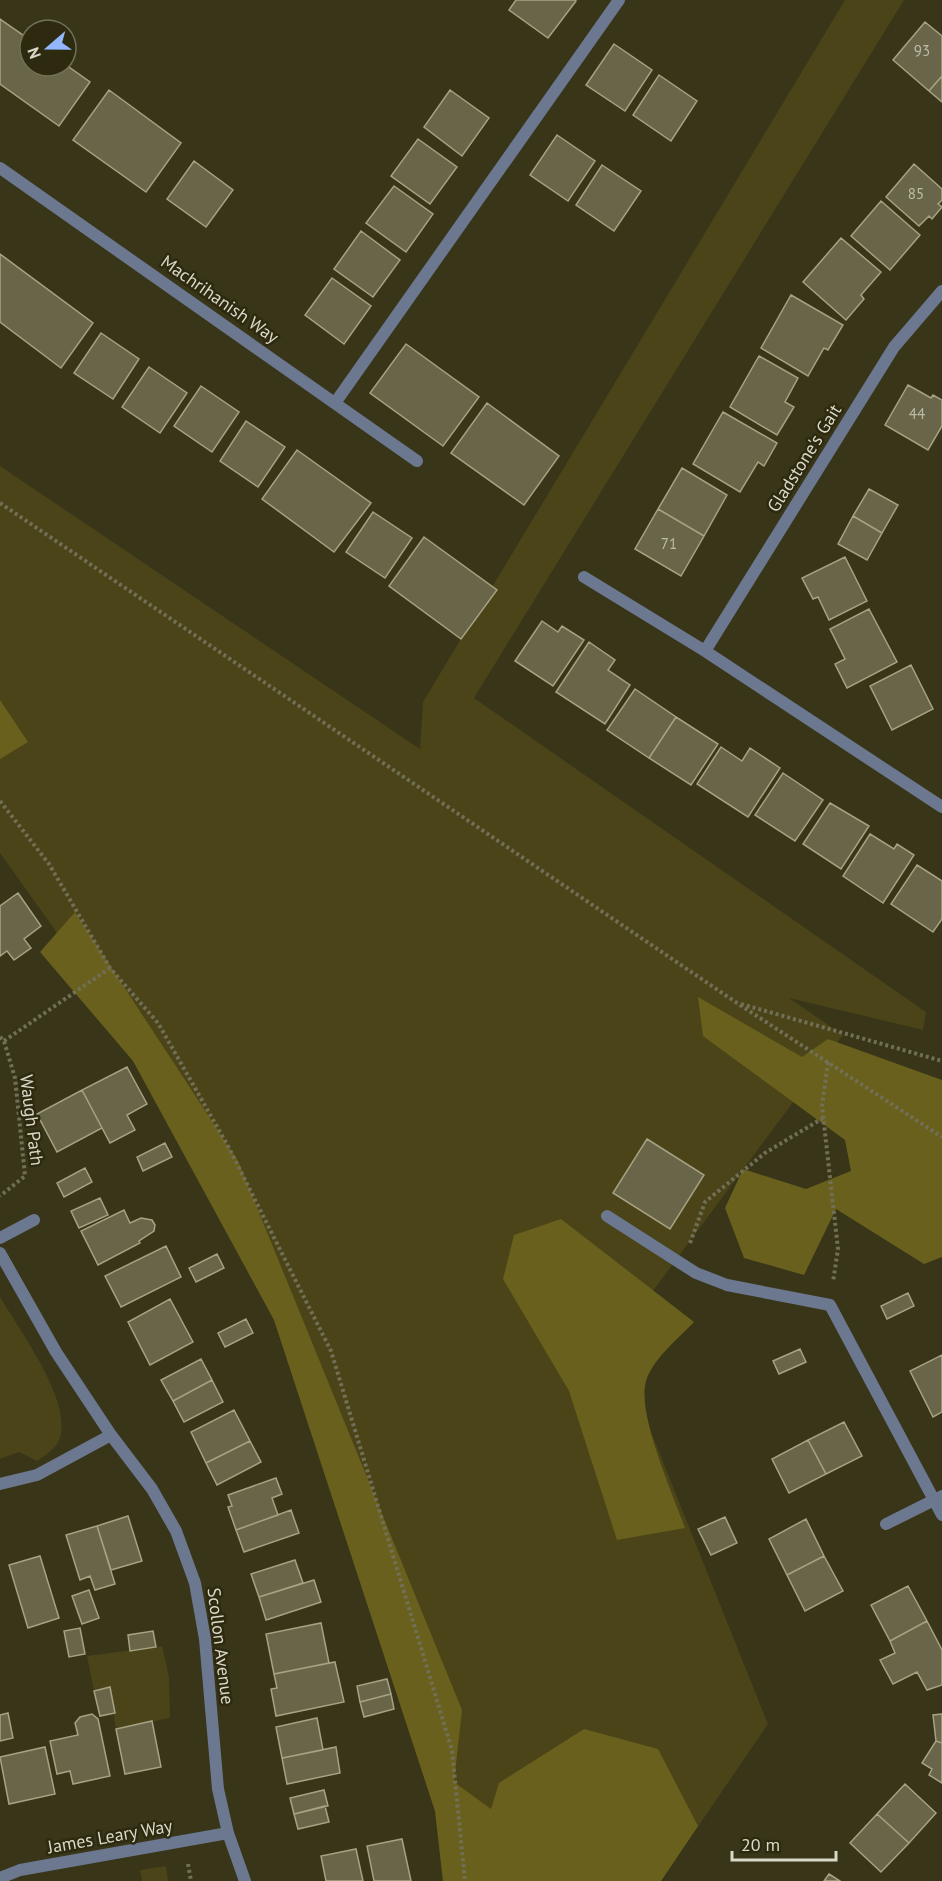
<svg xmlns="http://www.w3.org/2000/svg" width="942" height="1881" viewBox="0 0 942 1881" font-family="'PT Sans',sans-serif">
  <style>
    .green { fill: #4a4418 }
    .forest { fill: #69601d }
    .building { fill: #696548; stroke: #a6a283; stroke-width: 1.5 }
    .lines { fill: none; stroke-linecap: round; stroke-linejoin: round }
    .path { stroke: #726f57; stroke-width: 4; stroke-dasharray: 3 3; stroke-linecap: butt }
    .service { stroke: #6b788f; stroke-width: 12 }
    .minor { stroke: #6b788f; stroke-width: 12 }
    .labels { text-anchor: middle; dominant-baseline: central; stroke-width: 5; stroke-linejoin: round; paint-order: stroke }
    .number-label { font-size: 15px; fill: #bebba8 }
    .street-label { font-size: 18px; fill: #dad8c8; stroke: #2e2a0f }
  </style>
  <rect width="100%" height="100%" fill="#383519"/>
  <path class="green" d="M845,0h59l-430,698 452,314 -3,18 -134,-32 54,37 -228,307 153,382 -107,157h-218l-8,-70 -161,-491 -172,-324 -102,-143v-387l420,283 3,-47z
    M0,1297c20,34 68,98 61,137 -2,13 -14,20 -24,27l-18,-9 -19,7z
    M162,1646l7,31 1,41 -54,11 -7,-42 -15,4 -7,-35z
    M166,1866l2,15h-26l-2,-11z"/>
  <path class="forest" d="M0,700l28,42 -28,17z
    M75,912l163,249 224,549 -8,72 37,27 8,-26 85,-54 74,20 40,77 -37,55h-218l-8,-70 -161,-491 -141,-259 -93,-109z
    M698,997l104,60 26,-18 114,41v177l-18,7 -88,-55 -32,66 -60,-17 -19,-50 18,-39 63,20 45,-18 -6,-31 -142,-104z
    M561,1219l133,103c-17,18 -38,34 -47,56 -13,31 27,118 38,150l-68,12 -48,-149 -66,-112 11,-44z"/>
  <path class="building" d="M516,0h59l1,1 -28,37 -39,-28z
    M0,19l30,21v26l36,-1 24,17 -31,44 -59,-42z
    M925,22l17,14v40l-13,15 -36,-31z
    M614,44l38,26 -27,41 -39,-26z
    M659,75l38,26 -26,40 -38,-26z
    M942,76v26l-13,-11z
    M109,90l72,53 -35,49 -73,-52z
    M450,90l39,28 -27,38 -38,-29z
    M557,135l38,26 -27,40 -38,-26z
    M418,139l39,28 -27,37 -39,-28z
    M194,161l39,29 -27,37 -39,-28z
    M914,164l28,25v11l-4,4 4,3 -10,12 -3,-3 -10,10 -33,-29z
    M602,165l39,26 -27,40 -38,-26z
    M394,186l39,28 -27,38 -40,-29z
    M881,201l39,34 -30,35 -39,-34z
    M361,231l39,29 -27,37 -39,-28z
    M841,238l40,34 -20,23 3,4 -18,21 -43,-38z
    M0,254l93,69 -32,45 -61,-46z
    M332,278l39,28 -27,38 -39,-29z
    M791,295l52,30 -15,25 -4,-2 -16,28 -47,-28z
    M101,333l38,26 -26,40 -39,-26z
    M406,344l73,53 -36,49 -73,-53z
    M759,356l39,22 -13,24 9,5 -17,28 -47,-28z
    M149,367l38,26 -27,40 -38,-26z
    M908,385l23,13 2,-3 9,5v26l-14,24 -43,-25z
    M201,386l38,26 -27,40 -38,-26z
    M487,403l72,53 -35,49 -73,-52z
    M723,412l54,31 -13,23 -6,-4 -18,30 -47,-28z
    M246,421l39,26 -27,40 -38,-26z
    M297,450l74,53 -37,49 -72,-53z
    M682,468l45,27 -23,41 -46,-27z
    M869,489l29,16 -16,28 -29,-17z
    M658,509l46,27 -23,40 -46,-27z
    M373,512l39,26 -27,40 -39,-26z
    M853,516l29,17 -15,27 -29,-16z
    M424,537l73,53 -36,49 -72,-53z
    M845,557l22,44 -38,19 -11,-23 -5,2 -11,-21z
    M869,609l28,53 -50,26 -12,-24 10,-5 -15,-30z
    M542,621l16,11 4,-6 22,14 -31,46 -38,-25z
    M589,642l26,18 -7,10 22,15 -25,39 -49,-32z
    M911,665l22,44 -41,21 -22,-44z
    M635,689l41,28 -27,41 -42,-28z
    M676,717l42,27 -27,41 -42,-27z
    M721,747l21,14 8,-13 30,20 -32,49 -51,-33z
    M783,773l40,27 -28,41 -40,-26z
    M830,803l39,23 -28,43 -38,-25z
    M870,834l24,15 3,-5 17,11 -31,48 -40,-27z
    M917,865l25,16v38l-9,13 -42,-28z
    M18,893l23,33 -17,13 7,9 -17,12 -7,-9 -7,5v-50z
    M127,1067l20,37 -20,11 8,15 -25,13 -28,-53z
    M82,1090l20,38 -45,24 -20,-38z
    M647,1139l57,36 -34,54 -57,-36z
    M165,1143l7,14 -29,14 -6,-14z
    M85,1168l7,14 -28,15 -7,-14z
    M100,1198l8,17 -29,13 -8,-17z
    M124,1210l6,13 11,-5 11,2 3,5 -1,6 -15,10 1,2 -42,22 -17,-34z
    M166,1246l15,31 -60,30 -16,-31z
    M217,1254l7,14 -28,14 -7,-14z
    M908,1293l6,13 -27,13 -6,-13z
    M170,1299l23,43 -43,23 -22,-43z
    M246,1319l7,14 -28,14 -7,-14z
    M800,1349l6,13 -27,12 -6,-13z
    M942,1355v57l-9,5 -23,-46z
    M201,1359l11,21 -39,21 -12,-21z
    M212,1380l11,22 -39,20 -11,-21z
    M234,1410l16,31 -44,22 -15,-31z
    M844,1422l18,34 -36,18 -18,-34z
    M808,1440l18,34 -37,19 -17,-34z
    M250,1441l11,21 -44,23 -11,-22z
    M276,1478l6,16 -10,4 6,17 -42,15 -8,-23 4,-1 -4,-11z
    M291,1510l8,23 -55,19 -8,-22z
    M128,1516l14,45 -31,9 -14,-44z
    M725,1517l12,26 -26,12 -13,-26z
    M806,1519l18,37 -37,19 -18,-36z
    M97,1526l18,58 -20,6 -5,-14 -10,4 -14,-45z
    M40,1556l19,62 -31,10 -19,-63z
    M824,1556l19,35 -38,20 -18,-36z
    M295,1560l8,23 -44,14 -8,-23z
    M314,1580l7,22 -55,18 -7,-23z
    M908,1586l19,35 -37,20 -19,-36z
    M89,1590l10,28 -17,6 -10,-28z
    M927,1621l15,29v35l-15,5 -10,-18 -24,12 -13,-24 15,-7 -5,-12z
    M321,1623l8,40 -55,11 -8,-40z
    M80,1628l5,26 -16,3 -5,-26z
    M153,1631l3,16 -26,4 -2,-16z
    M335,1662l9,40 -68,14 -5,-27 6,-1 -3,-14z
    M387,1679l4,15 -31,8 -3,-16z
    M110,1687l5,26 -15,3 -6,-25z
    M391,1694l3,15 -30,8 -4,-15z
    M8,1713l5,25 -13,3v-26z
    M92,1714l6,5 12,57 -37,8 -3,-13 -13,3 -7,-33 28,-6 -3,-12 5,-6z
    M942,1714v29l-6,-2 -3,-26z
    M317,1718l6,32 -41,8 -6,-31z
    M152,1721l9,46 -36,7 -9,-45z
    M936,1741l6,2v40l-13,-8 3,-6 -10,-6z
    M45,1747l10,47 -46,10 -9,-47z
    M336,1747l4,26 -53,11 -5,-26z
    M905,1784l31,29 -27,30 -32,-29z
    M324,1790l4,16 -34,8 -4,-16z
    M325,1806l4,16 -31,7 -4,-15z
    M877,1814l32,29 -28,29 -31,-29z
    M402,1839l9,42h-37l-7,-35z
    M356,1849l7,32h-37l-5,-25z
    M829,1874l11,7h-16z"/>
  <g class="lines">
    <path class="path" d="M0,503l737,500 205,134
      M0,801l49,63 61,104 48,55 70,123 103,205 121,399 13,131
      M741,1004l201,57
      M0,1037l4,4 11,37 10,98 -25,20
      M4,1041l106,-73
      M828,1062l-6,44 16,143 -5,33
      M690,1243l15,-41 60,-49 58,-35
      M188,1864l3,17"/>
    <path class="service" d="M607,1216l89,57 31,12 103,20 104,195
      M0,1238l34,-18"/>
    <path class="minor" d="M0,168l417,293
      M335,403l284,-403
      M584,577l121,74 237,156
      M705,651l189,-304 48,-56
      M0,1253l56,99 55,83 41,54 24,42 19,52 10,56 13,150 10,44 17,48
      M0,1484l37,-9 74,-40
      M934,1500l8,15
      M886,1524l56,-28
      M0,1878l20,-8 208,-37"/>
  </g>
  <g class="labels">
    <g class="number-label">
      <text x="922" y="50">93</text>
      <text x="916" y="193">85</text>
      <text x="917" y="413">44</text>
      <text x="669" y="543">71</text>
    </g>
    <g class="street-label">
      <text transform="translate(220 299) rotate(35)">Machrihanish Way</text>
      <text transform="translate(804 458) rotate(-58)">Gladstone's Gait</text>
      <text transform="translate(32 1120) rotate(83)">Waugh Path</text>
      <text transform="translate(221 1646) rotate(83)">Scollon Avenue</text>
      <text transform="translate(110 1836) rotate(-10)">James Leary Way</text>
    </g>
  </g>
  <g transform="translate(48 48) rotate(250)"><circle r="28" fill="#2e2a0f" stroke="#737059" stroke-width="1.5"/>
  <path d="M0-4.5L10 22L0 15L-10 22Z" fill="#92b7fd"/>
  <text y="-9" font-size="16" font-weight="bold" text-anchor="middle" fill="#dad8c8">N</text>
  </g>
  <path d="M732 1851v9h104v-9" fill="none" stroke="#dad8c8" stroke-width="3"/>
  <text x="741" y="1851" font-size="18" fill="#dad8c8" stroke="#2e2a0f" stroke-width="4.5" paint-order="stroke">20 m</text>
</svg>
